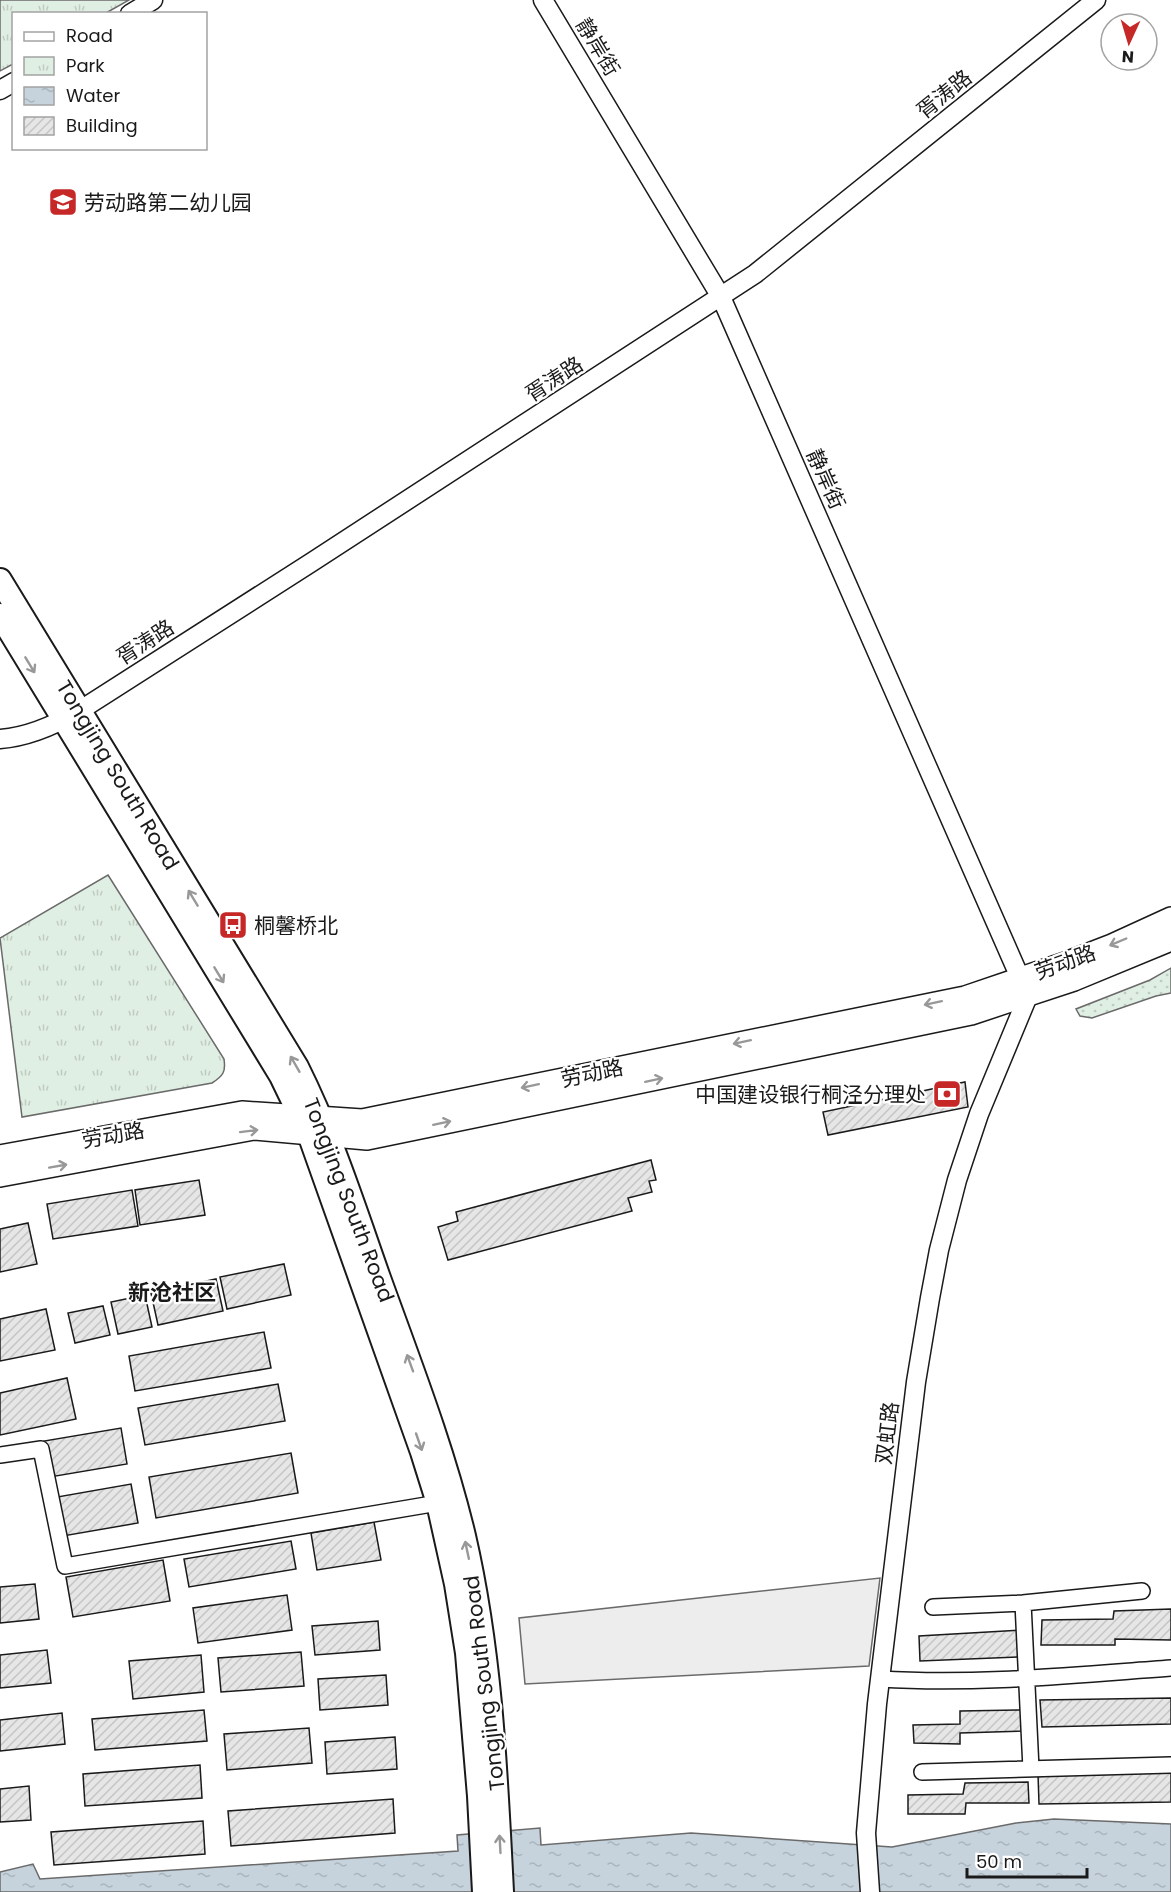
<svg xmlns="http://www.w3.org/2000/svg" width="1171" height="1892" viewBox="0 0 1171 1892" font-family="Poppins,'Noto Sans SC',sans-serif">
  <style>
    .grass { fill: url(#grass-dots); stroke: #6a6a6a; stroke-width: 1.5 }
    .park { fill: url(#park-tufts); stroke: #6a6a6a; stroke-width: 1.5 }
    .parking { fill: #ededed; stroke: #6a6a6a; stroke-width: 1.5 }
    .water { fill: url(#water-ripples); stroke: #6a6a6a; stroke-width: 1.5 }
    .building { fill: url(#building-hatch); stroke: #1a1a1a; stroke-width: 1.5 }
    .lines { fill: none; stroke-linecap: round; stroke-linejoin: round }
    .minor-casing { stroke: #1a1a1a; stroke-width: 18 }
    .tertiary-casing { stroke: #1a1a1a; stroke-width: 21 }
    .secondary-casing { stroke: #1a1a1a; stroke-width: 24 }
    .primary-casing { stroke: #1a1a1a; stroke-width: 26 }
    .minor { stroke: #fff; stroke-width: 15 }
    .tertiary { stroke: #fff; stroke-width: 18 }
    .secondary { stroke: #fff; stroke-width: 21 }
    .primary { stroke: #fff; stroke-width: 22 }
    .oneway { stroke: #989898 }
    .labels { text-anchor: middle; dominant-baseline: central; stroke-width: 4.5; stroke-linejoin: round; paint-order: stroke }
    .street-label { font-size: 21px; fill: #1a1a1a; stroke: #fff }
    .poi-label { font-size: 21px; fill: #1a1a1a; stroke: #fff; text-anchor: start }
    .neighbourhood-label { font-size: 22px; font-weight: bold; fill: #1a1a1a; stroke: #fff }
  </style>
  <defs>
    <pattern id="grass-dots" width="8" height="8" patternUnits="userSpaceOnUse" patternTransform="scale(1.5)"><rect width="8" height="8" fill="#e0efe3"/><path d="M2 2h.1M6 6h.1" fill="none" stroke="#c0ccc2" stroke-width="1.8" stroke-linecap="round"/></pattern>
    <pattern id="park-tufts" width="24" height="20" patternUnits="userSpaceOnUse" patternTransform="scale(1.5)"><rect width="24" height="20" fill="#e0efe3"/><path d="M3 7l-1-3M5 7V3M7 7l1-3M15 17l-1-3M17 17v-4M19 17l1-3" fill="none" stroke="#c0ccc2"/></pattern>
    <pattern id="water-ripples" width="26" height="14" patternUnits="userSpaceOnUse" patternTransform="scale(1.5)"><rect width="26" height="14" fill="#c6d2dc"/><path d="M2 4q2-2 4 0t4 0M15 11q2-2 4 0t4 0" fill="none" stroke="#aab4bc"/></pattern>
    <pattern id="building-hatch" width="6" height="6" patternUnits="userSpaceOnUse" patternTransform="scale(1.5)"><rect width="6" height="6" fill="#e6e6e6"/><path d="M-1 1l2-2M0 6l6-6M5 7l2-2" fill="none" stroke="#c5c5c5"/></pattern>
  </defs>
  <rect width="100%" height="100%" fill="#fff"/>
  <path class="grass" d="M1171,968v25l-15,3 -64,22 -12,-2 -4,-7 74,-29z"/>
  <path class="park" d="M0,0h129l-23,13 -92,1 -1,50 -13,7z
    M108,875l116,184c2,13 -1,17 -12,24l-190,34 -22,-179z"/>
  <path class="parking" d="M880,1578l-11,88 -344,18 -6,-66z"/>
  <path class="water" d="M1054,1819l117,5v68h-1171v-20l33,-8 7,15 418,-28 -1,-16 83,-7 1,17 150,-12 201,14 124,-24z"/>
  <path class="building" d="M965,1082l3,25 -140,28 -5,-23z
    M651,1160l5,20 -7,1 3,11 -24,6 4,13 -184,49 -10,-33 20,-6 -2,-9z
    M199,1180l6,35 -65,10 -5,-35z
    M132,1190l6,36 -85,13 -6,-35z
    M28,1223l9,41 -37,8v-43z
    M284,1264l7,31 -64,14 -7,-32z
    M216,1279l7,32 -65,14 -7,-32z
    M145,1295l7,32 -34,7 -7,-32z
    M103,1306l7,29 -35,8 -7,-30z
    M46,1309l9,41 -55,11v-42z
    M264,1332l7,36 -136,23 -6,-35z
    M67,1378l9,41 -76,16v-42z
    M278,1384l7,37 -140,24 -7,-37z
    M121,1428l6,36 -77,13 -6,-36z
    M291,1453l7,40 -142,25 -7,-41z
    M131,1484l7,39 -75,13 -6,-39z
    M374,1522l7,38 -64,10 -6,-37z
    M291,1541l5,28 -107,18 -5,-28z
    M163,1560l7,41 -97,16 -7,-40z
    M35,1584l4,35 -39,4v-36z
    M287,1595l5,35 -94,13 -5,-35z
    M1171,1609v31l-56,-1v6h-74l1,-25 71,-1 1,-8z
    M378,1621l2,29 -65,5 -3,-29z
    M1021,1630v27l-101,4 -1,-25z
    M47,1650l4,33 -51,5v-33z
    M301,1652l3,34 -83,6 -3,-34z
    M201,1655l3,37 -71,7 -4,-38z
    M386,1675l2,30 -68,5 -2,-31z
    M1171,1698v26l-129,3 -2,-27z
    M204,1710l3,31 -112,9 -3,-31z
    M1023,1710v21l-63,2v11l-46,-1 -1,-18 47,-1v-13z
    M62,1713l3,31 -65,7v-31z
    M309,1728l3,35 -85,7 -3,-36z
    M395,1737l2,32 -70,5 -2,-32z
    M200,1765l2,33 -117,8 -2,-32z
    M1171,1770v32l-132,2 -1,-30z
    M1028,1782l1,21h-63l-1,11h-57v-19l55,-1 2,-11z
    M29,1786l2,34 -31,2v-33z
    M393,1799l2,34 -164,13 -3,-35z
    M203,1821l2,33 -151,11 -3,-33z"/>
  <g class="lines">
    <g class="minor-casing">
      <path id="minor" d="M0,1455l41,-6 24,117 373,-63
        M1023,1603l8,166
        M933,1607l90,-4 119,-12
        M880,1679c97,6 194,-4 291,-11
        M922,1772l249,-7"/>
    </g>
    <g class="tertiary-casing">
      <path id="tertiary" d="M543,0l178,297 307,699 -49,118 -22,66 -18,70 -9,48 -14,84 -39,322 -11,129 4,59
        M130,14l23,-14
        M0,90l14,-8
        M0,739c27,-2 55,-14 79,-28l233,-149 443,-288 341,-274"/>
    </g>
    <g class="secondary-casing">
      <path id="secondary" d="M0,1156l242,-44 120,8 603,-123 103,-35 44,-17 59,-27
        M0,1176l254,-47 113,10 604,-125 103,-34 97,-40"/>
    </g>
    <g class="primary-casing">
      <path id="primary" d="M0,580l297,487c34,68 57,140 82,211 31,86 64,170 85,258 27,117 32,237 38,356
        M0,615l281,461 28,58 113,318 16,51 18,81 11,69 12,143 5,96"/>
    </g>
    <use href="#minor" class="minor"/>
    <use href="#tertiary" class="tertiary"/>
    <use href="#secondary" class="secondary"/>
    <use href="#primary" class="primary"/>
  </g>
  <defs><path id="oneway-shaft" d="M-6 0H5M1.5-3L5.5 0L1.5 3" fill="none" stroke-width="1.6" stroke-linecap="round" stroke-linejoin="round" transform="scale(1.5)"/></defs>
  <g class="oneway">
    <use href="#oneway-shaft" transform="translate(30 665) rotate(59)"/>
    <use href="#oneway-shaft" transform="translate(193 898) rotate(-121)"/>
    <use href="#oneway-shaft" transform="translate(1118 942) rotate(157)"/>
    <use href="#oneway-shaft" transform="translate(219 975) rotate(59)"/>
    <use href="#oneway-shaft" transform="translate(933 1003) rotate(168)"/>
    <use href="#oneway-shaft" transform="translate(742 1042) rotate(168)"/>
    <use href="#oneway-shaft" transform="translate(295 1064) rotate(-120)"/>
    <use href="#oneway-shaft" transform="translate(654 1080) rotate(-12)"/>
    <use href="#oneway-shaft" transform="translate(530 1086) rotate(168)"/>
    <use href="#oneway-shaft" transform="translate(442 1123) rotate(-12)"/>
    <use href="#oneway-shaft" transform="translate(249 1131) rotate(-7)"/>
    <use href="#oneway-shaft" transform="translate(58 1166) rotate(-10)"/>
    <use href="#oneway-shaft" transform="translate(410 1363) rotate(-110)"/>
    <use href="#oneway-shaft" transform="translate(419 1442) rotate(71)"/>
    <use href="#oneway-shaft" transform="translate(467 1550) rotate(-102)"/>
    <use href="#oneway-shaft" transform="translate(500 1844) rotate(-93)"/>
  </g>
  <defs>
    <g id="school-square" transform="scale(1.5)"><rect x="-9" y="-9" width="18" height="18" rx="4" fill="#c62828" stroke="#fff"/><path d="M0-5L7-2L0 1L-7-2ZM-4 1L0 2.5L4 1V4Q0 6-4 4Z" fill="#fff"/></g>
    <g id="bus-square" transform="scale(1.5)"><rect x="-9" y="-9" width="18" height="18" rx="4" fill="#c62828" stroke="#fff"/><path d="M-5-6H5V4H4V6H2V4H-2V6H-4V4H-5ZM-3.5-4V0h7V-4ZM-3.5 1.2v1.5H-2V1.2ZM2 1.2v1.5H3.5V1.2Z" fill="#fff"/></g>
    <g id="bank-square" transform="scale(1.5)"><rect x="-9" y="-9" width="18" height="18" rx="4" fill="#c62828" stroke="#fff"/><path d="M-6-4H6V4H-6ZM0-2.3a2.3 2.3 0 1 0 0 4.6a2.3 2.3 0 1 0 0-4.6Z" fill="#fff"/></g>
  </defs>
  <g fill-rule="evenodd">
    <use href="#school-square" x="63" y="202"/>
    <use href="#bus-square" x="233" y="925"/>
    <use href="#bank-square" x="947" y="1094"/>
  </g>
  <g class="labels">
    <g class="street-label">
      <text transform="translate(598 47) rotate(59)">静岸街</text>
      <text transform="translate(944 94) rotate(-39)">胥涛路</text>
      <text transform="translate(554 379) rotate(-33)">胥涛路</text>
      <text transform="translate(826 479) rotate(66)">静岸街</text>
      <text transform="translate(145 642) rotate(-33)">胥涛路</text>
      <text transform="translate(118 775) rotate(59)">Tongjing South Road</text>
      <text transform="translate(1065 962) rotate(-20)">劳动路</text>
      <text transform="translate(592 1073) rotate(-12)">劳动路</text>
      <text transform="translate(113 1135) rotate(-10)">劳动路</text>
      <text transform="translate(349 1200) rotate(69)">Tongjing South Road</text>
      <text transform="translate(887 1433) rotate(-83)">双虹路</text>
      <text transform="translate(484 1683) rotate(-97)">Tongjing South Road</text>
    </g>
    <g class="poi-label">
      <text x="84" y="202">劳动路第二幼儿园</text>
      <text x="254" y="925">桐馨桥北</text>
      <text x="926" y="1094" text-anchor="end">中国建设银行桐泾分理处</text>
    </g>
    <g class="neighbourhood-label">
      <text x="172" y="1292">新沧社区</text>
    </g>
  </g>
  <rect x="12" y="12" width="195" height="138" fill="#ffffff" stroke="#a3a3a3" stroke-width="1.5"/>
  <rect x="24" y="32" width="30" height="9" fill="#ffffff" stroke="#a3a3a3" stroke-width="1.5"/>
  <text x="66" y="42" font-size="18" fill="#1a1a1a">Road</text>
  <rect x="24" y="57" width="30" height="18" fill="url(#park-tufts)" stroke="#a3a3a3" stroke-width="1.5"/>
  <text x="66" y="72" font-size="18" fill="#1a1a1a">Park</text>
  <rect x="24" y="87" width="30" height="18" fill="url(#water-ripples)" stroke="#a3a3a3" stroke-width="1.5"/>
  <text x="66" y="102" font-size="18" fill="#1a1a1a">Water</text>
  <rect x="24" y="117" width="30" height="18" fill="url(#building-hatch)" stroke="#a3a3a3" stroke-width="1.5"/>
  <text x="66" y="132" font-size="18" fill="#1a1a1a">Building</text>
  <g transform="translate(1129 42) rotate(184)"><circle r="28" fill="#ffffff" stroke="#a3a3a3" stroke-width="1.5"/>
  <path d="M0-4.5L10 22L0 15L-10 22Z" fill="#c62828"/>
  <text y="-9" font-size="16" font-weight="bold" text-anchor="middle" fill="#1a1a1a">N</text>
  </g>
  <path d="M967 1868v9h120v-9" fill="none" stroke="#1a1a1a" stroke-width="3"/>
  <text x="976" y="1868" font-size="18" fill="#1a1a1a" stroke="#ffffff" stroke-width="4.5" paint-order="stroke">50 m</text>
</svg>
